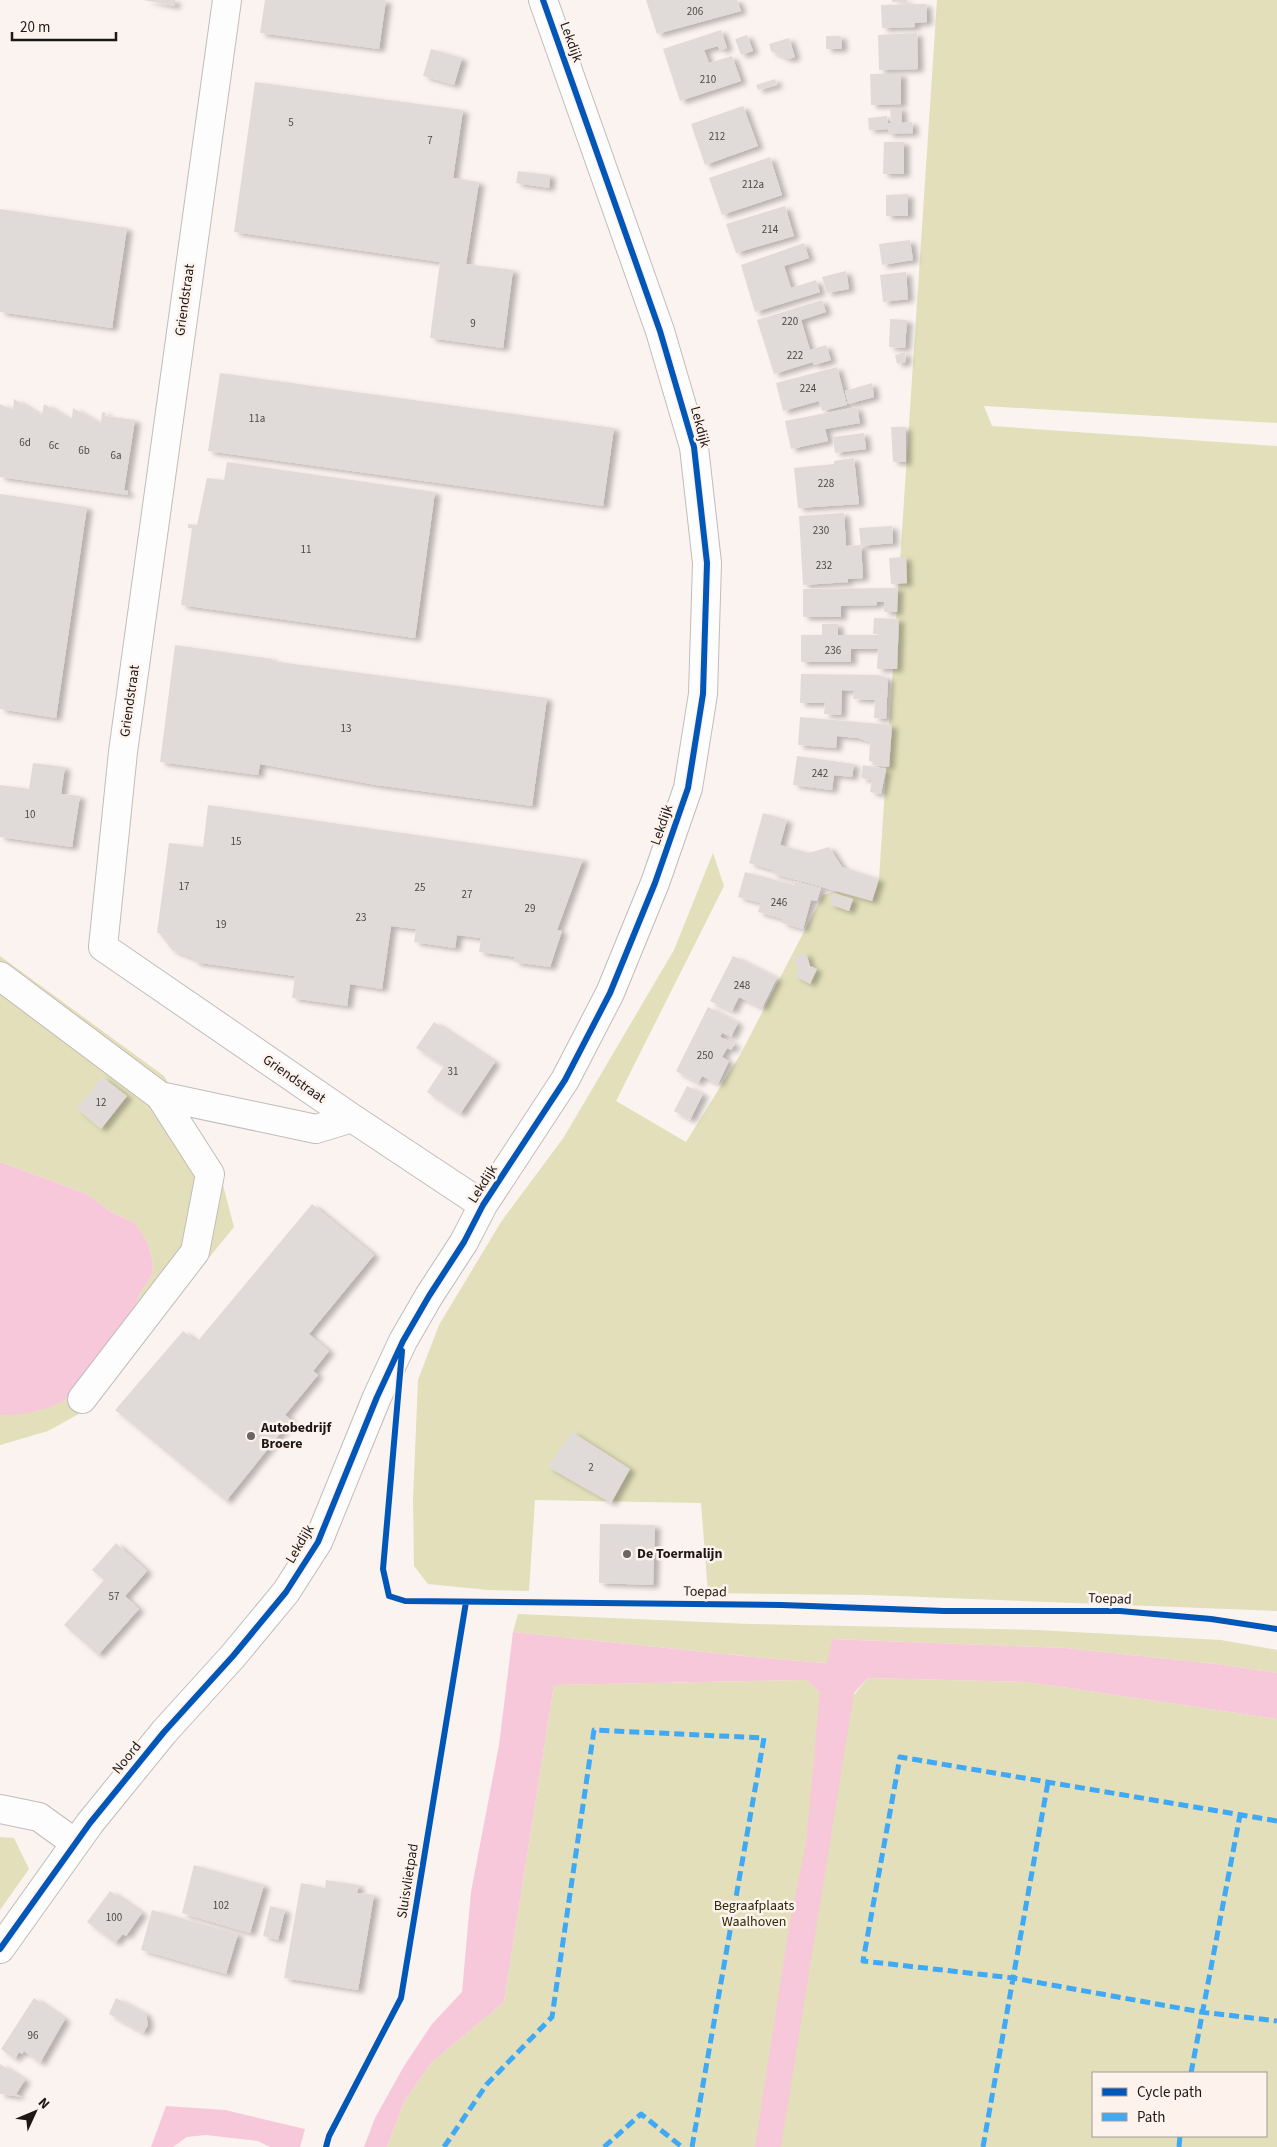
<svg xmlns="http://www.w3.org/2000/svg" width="1277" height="2147" viewBox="0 0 1277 2147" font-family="'Source Sans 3',sans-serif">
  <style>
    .green { fill: #e2dfba; fill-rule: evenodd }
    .water { fill: #f7c8da }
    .building { fill: #e0dbd9; filter: url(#shadow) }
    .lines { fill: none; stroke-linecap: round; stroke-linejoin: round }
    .minor-casing { stroke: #c1bcba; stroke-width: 30 }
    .minor { stroke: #fefdfd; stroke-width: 28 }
    .quiet { stroke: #3fa9f5; stroke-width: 5; stroke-dasharray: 10 5; stroke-linecap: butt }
    .cycleway-casing { stroke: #fef2ec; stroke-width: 9 }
    .cycleway { stroke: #0057b8; stroke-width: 6 }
    .poi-dot { fill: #6a6562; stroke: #fef2ec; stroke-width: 2 }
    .labels { text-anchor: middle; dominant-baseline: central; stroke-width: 5; stroke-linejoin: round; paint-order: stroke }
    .number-label { font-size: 11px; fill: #4d4947 }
    .street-label { font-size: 14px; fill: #1c1816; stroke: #fef2ec }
    .poi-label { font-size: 14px; font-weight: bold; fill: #1c1816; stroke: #fef2ec; text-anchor: start }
    .park-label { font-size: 14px; fill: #2c2b08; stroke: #fef2ec }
  </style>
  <defs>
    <filter id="shadow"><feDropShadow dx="5.5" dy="3" stdDeviation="2.5" flood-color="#0004"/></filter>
  </defs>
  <rect width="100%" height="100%" fill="#faf3f0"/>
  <path class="green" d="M937,0h340v423l-293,-17 8,20 285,20v1165l-406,-16 -163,-2 -7,-90 -166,-3 -6,91 -41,-1 -60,-6 -14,-18 -1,-66 5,-120 21,-55 62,-103 63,-85 110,-187 39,-97 11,33 -108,215 70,41 54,-87 83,-160 56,-16z
    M0,956l164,120 55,94 15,57 -150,184 -36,20 -48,14v-30l40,-5 92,-96 7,-19 14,-22 -1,-15 -5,-17 -12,-18 -24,-11 -24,-18 -87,-32z
    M518,1614l232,10 287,6 184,10 56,10v23l-60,-9 -152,-16 -232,-9 -5,24 -65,-5 -250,-26z
    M868,1678l160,4 249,37v428h-890l18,-47 27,-38 72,-60 50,-317 252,-5 14,12 34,3zM1093,2073h173v63h-173z
    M0,1837l14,1 15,31 -29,41z"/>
  <path class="water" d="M0,1162l87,32 24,18 24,11 12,18 5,17 1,15 -14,22 -7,19 -2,15c-21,22 -40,49 -63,69 -14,12 -50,18 -67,17z
    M513,1632l250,26 64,5 5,-24 233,9 152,16 60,9v46l-249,-37 -160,-4 -14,15 -73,454h-26l35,-226 16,-77 14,-152 -14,-12 -252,5 -50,317 -72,60 -27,38 -18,47h-23l11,-29 29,-52 28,-42 30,-32 9,-100 28,-147z
    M166,2106l59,4 80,19 -5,18h-30l-12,-6 -52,-6 -19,2 -14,10h-22z"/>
  <path class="building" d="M143,0h32v6z
    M265,0h121l-7,49 -119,-16z
    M646,0h91l4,11 -84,23z
    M892,0h15v2h-15z
    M926,4l1,18 -12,1v4l-33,1 -1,-23z
    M721,30l6,18 -7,2 -2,-4 -14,4 5,13 23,-7 9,25 -61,20 -17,-52z
    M917,33l1,36 -39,1 -1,-35z
    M747,35l6,16 -12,4 -6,-16z
    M826,36h15l1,13h-16z
    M789,38l6,19 -7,2 -17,-8 -2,-7z
    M431,49l31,9 -8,27 -31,-9z
    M870,74h31v30l-30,1z
    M775,79l2,6 -19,5 -2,-5z
    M255,82l208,28 -10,68 26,4 -13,82 47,6 -10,78 -73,-10 10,-76 -206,-30z
    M743,106l15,40 -53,19 -14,-41z
    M890,108h11l1,15 10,-1 1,11 -25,1v-5l-19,1 -1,-12 19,-2 1,7h3z
    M884,142h20v32h-21z
    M770,157l12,38 -60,20 -13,-37z
    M518,171l32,4 -1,13 -33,-5z
    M908,194v22h-22v-21z
    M785,206l9,30 -58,17 -10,-29z
    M0,209l127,19 -15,100 -112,-16z
    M910,240l3,20 -31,5 -3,-21z
    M804,243l5,15 -25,8 7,22 25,-8 4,12 -65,20 -14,-47z
    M846,271l3,18 -22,4 -5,-16z
    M906,272l2,27 -25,3 -3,-27z
    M822,300l4,12 -25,8 9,30 16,-5 5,15 -17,5 -1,-3 -39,12 -17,-54z
    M890,319l17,1 -2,28 -16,-1z
    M905,352l1,10 -9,2 -2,-9z
    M837,367l10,38 -25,6 -3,-10 -36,10 -7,-28z
    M220,373l394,55 -11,78 -395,-55z
    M872,383l2,14 -26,7 -3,-13z
    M14,399l23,14 5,1 2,-10 22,13 6,1 1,-10 22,13 6,1 1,-10 4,1 -1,3 30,4 -11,70 4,1v4l-128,-18v-73l13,6z
    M857,407l3,16 -35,6 3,12 -37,8 -6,-28z
    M891,427h15v35h-13z
    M864,433l2,16 -31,4 -2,-16z
    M854,458l5,46 -61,4 -4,-40 40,-4v-3z
    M227,462l208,30 -20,146 -234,-33 11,-77h-4v-4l9,1 10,-47 17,2z
    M0,494l87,13 -31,211 -56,-9z
    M844,513l2,33 15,-1 2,33 -15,1v3l-45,3 -4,-69z
    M892,526l1,17 -32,3 -2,-18z
    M906,557l1,26 -16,1 -2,-26z
    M898,588l-1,24h-13v-10h-7v3l-36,1v11h-38v-28z
    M874,618l25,1 -2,50h-20l1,-20h-27v13h-50v-27h21v-11h16v11h51l-16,-1z
    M175,645l98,14 -1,2 275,37 -15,108 -156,-21 -116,-21 -2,11 -98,-13z
    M801,674l77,1 10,3 -2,41 -12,-1 1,-18 -22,-1 1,-8 -12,-1 -1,25 -17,-1 1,-11h-25z
    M800,717l92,8 -3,42 -16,-2v-3l-4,-1 1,-19 -12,-4 -21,-2 -1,12 -38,-3z
    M797,756l57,8 -2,13 -18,-2 -2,15 -39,-5z
    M33,763l32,4 -4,27 19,2 -8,51 -72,-10v-52l29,4z
    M863,765l23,4 -5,25 -11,-2 2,-12 -11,-2z
    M208,805l243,35 132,19 -26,71 5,1 -12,36 -36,-5 1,-5 -36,-5 2,-14 -24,-3 -2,13 -41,-6 2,-13 -25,-3 -9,63 -32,-5 -3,22 -55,-8 3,-22 -101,-14 1,-3 -23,-9 -13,-17h-2l12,-90 34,4z
    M763,813l24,7 -7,25 28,8 21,-6 13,20 37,12 -7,22 -100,-28 1,-3 -24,-7z
    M745,872l49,13 1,-4 26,7 -4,13 -6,-1 -8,29 -21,-6 1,-4 -25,-7 3,-9 -23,-6z
    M833,893l20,6 -4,12 -20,-7z
    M806,953l4,13 7,3 -7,15 -15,-8 3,-7 -4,-11z
    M733,956l44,22 -15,30 -23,-11 -7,14 -22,-10z
    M708,1007l30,16 -7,14 -23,-11 14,7 -2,4 15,7 -4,6 -4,-2 -5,9 7,4 -11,23 -16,-8 -4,7 -22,-12z
    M434,1022l61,40 -35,52 -33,-22 17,-26 -28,-18z
    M102,1077l25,19 -26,33 -24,-20z
    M687,1086l16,8 -13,26 -16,-9z
    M312,1204l62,51 -65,79 20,17 -16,20 5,4 -33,40 6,5 -65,81 -111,-91 68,-79 14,11z
    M572,1432l58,37 -19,34 -63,-36z
    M600,1524l55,1 -2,60 -54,-2z
    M116,1543l31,28 -22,25 14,13 -41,46 -34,-30 40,-45 -12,-10z
    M194,1865l70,20 -14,48 -68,-20z
    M326,1880l33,5 -2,8 17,2 -16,95 -74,-12 17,-95 24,5z
    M110,1891l32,22 -16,23 -3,-2 -8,9 -28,-21z
    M270,1906l15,4 -7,30 -15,-4z
    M152,1910l86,24 -12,40 -85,-24z
    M34,1998l31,21 -25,44 -16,-12 -2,3 -3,-2 -4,7 -14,-10z
    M116,1998l30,16 2,11 -5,8 -34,-19z
    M0,2064l25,16 -9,14 6,3 -22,-3z"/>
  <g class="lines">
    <g class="minor-casing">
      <path id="minor" d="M227,0l-104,752 -20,195 249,171 131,87
        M0,976l160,120 50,78 -15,78 -113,147
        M160,1096l156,33 36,-11
        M0,1809l39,8 36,26
        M0,1949l90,-126 74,-91 69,-76 53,-64 32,-50 59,-145 26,-56 26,-45 35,-54 19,-37 82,-125 45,-87 45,-110 33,-95 15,-94 4,-131 -13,-116 -34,-116 -117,-331"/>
    </g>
    <use href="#minor" class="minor"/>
    <path class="quiet" d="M1277,1821l-377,-64 -37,204 150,17 188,34 76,9
      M1191,2073l49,-258
      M444,2147l43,-63 65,-67 42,-287 170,8 -72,409
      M604,2147l37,-33 41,33
      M983,2147l65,-365
      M1179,2147l1,-11"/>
    <g class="cycleway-casing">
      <path id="cycleway" d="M402,1351l-19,218 6,27 16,5 377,4 162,6h176l91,8 66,10
        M0,1949l90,-126 74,-91 69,-76 53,-64 32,-50 59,-145 26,-56 26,-45 35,-54 19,-37 82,-125 45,-87 45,-110 33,-95 15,-94 4,-131 -13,-116 -34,-116 -117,-331
        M326,2147l3,-11 72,-138 65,-396"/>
    </g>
    <use href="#cycleway" class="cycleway"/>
  </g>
  <g class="poi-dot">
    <circle cx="251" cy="1436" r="5"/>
    <circle cx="627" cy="1554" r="5"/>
  </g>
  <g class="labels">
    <g class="number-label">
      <text x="695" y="11">206</text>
      <text x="708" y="79">210</text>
      <text x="291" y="122">5</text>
      <text x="717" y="136">212</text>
      <text x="430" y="140">7</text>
      <text x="753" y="184">212a</text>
      <text x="770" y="229">214</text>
      <text x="790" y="321">220</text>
      <text x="473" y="323">9</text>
      <text x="795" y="355">222</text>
      <text x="808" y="388">224</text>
      <text x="257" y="418">11a</text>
      <text x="25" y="442">6d</text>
      <text x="54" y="445">6c</text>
      <text x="84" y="450">6b</text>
      <text x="116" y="455">6a</text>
      <text x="826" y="483">228</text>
      <text x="821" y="530">230</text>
      <text x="306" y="549">11</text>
      <text x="824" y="565">232</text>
      <text x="833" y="650">236</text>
      <text x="346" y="728">13</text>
      <text x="820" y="773">242</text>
      <text x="30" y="814">10</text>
      <text x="236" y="841">15</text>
      <text x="184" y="886">17</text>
      <text x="420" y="887">25</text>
      <text x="467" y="894">27</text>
      <text x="779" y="902">246</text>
      <text x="530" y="908">29</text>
      <text x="361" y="917">23</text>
      <text x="221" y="924">19</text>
      <text x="742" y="985">248</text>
      <text x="705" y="1055">250</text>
      <text x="453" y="1071">31</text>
      <text x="101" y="1102">12</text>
      <text x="591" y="1467">2</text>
      <text x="114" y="1596">57</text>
      <text x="221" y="1905">102</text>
      <text x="114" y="1917">100</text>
      <text x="33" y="2035">96</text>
    </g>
    <g class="street-label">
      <text transform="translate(571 42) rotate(70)">Lekdijk</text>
      <text transform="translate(185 300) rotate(-82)">Griendstraat</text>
      <text transform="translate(700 427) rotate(75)">Lekdijk</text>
      <text transform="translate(130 701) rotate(-82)">Griendstraat</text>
      <text transform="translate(662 825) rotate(-71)">Lekdijk</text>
      <text transform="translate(294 1079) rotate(35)">Griendstraat</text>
      <text transform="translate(483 1184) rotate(-58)">Lekdijk</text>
      <text transform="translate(300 1544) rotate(-60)">Lekdijk</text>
      <text transform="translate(705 1592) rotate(1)">Toepad</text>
      <text transform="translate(1110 1599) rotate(2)">Toepad</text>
      <text transform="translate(127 1758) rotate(-51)">Noord</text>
      <text transform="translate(408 1881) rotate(-81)">Sluisvlietpad</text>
    </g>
    <g class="poi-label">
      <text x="261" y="1428">Autobedrijf<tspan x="261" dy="16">Broere</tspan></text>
      <text x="637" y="1554">De Toermalijn</text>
    </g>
    <g class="park-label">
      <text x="754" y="1906">Begraafplaats<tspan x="754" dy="16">Waalhoven</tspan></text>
    </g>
  </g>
  <rect x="1092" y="2072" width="175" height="65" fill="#fef2ec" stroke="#a49b96"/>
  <rect x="1102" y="2088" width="25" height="8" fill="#0057b8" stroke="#a49b96"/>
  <text x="1137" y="2097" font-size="15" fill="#1c1816">Cycle path</text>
  <rect x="1102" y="2113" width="25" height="8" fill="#3fa9f5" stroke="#a49b96"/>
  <text x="1137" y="2122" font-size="15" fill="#1c1816">Path</text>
  <g transform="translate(35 2112) rotate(46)" stroke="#fef2ec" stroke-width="4" paint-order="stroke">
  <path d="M0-4L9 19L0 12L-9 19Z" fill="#1c1816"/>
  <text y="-8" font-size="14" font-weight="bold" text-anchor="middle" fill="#1c1816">N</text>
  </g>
  <path d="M12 32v8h104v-8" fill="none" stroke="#1c1816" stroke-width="2.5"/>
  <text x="20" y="32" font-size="15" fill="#1c1816" stroke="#fef2ec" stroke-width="4" paint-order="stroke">20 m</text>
</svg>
